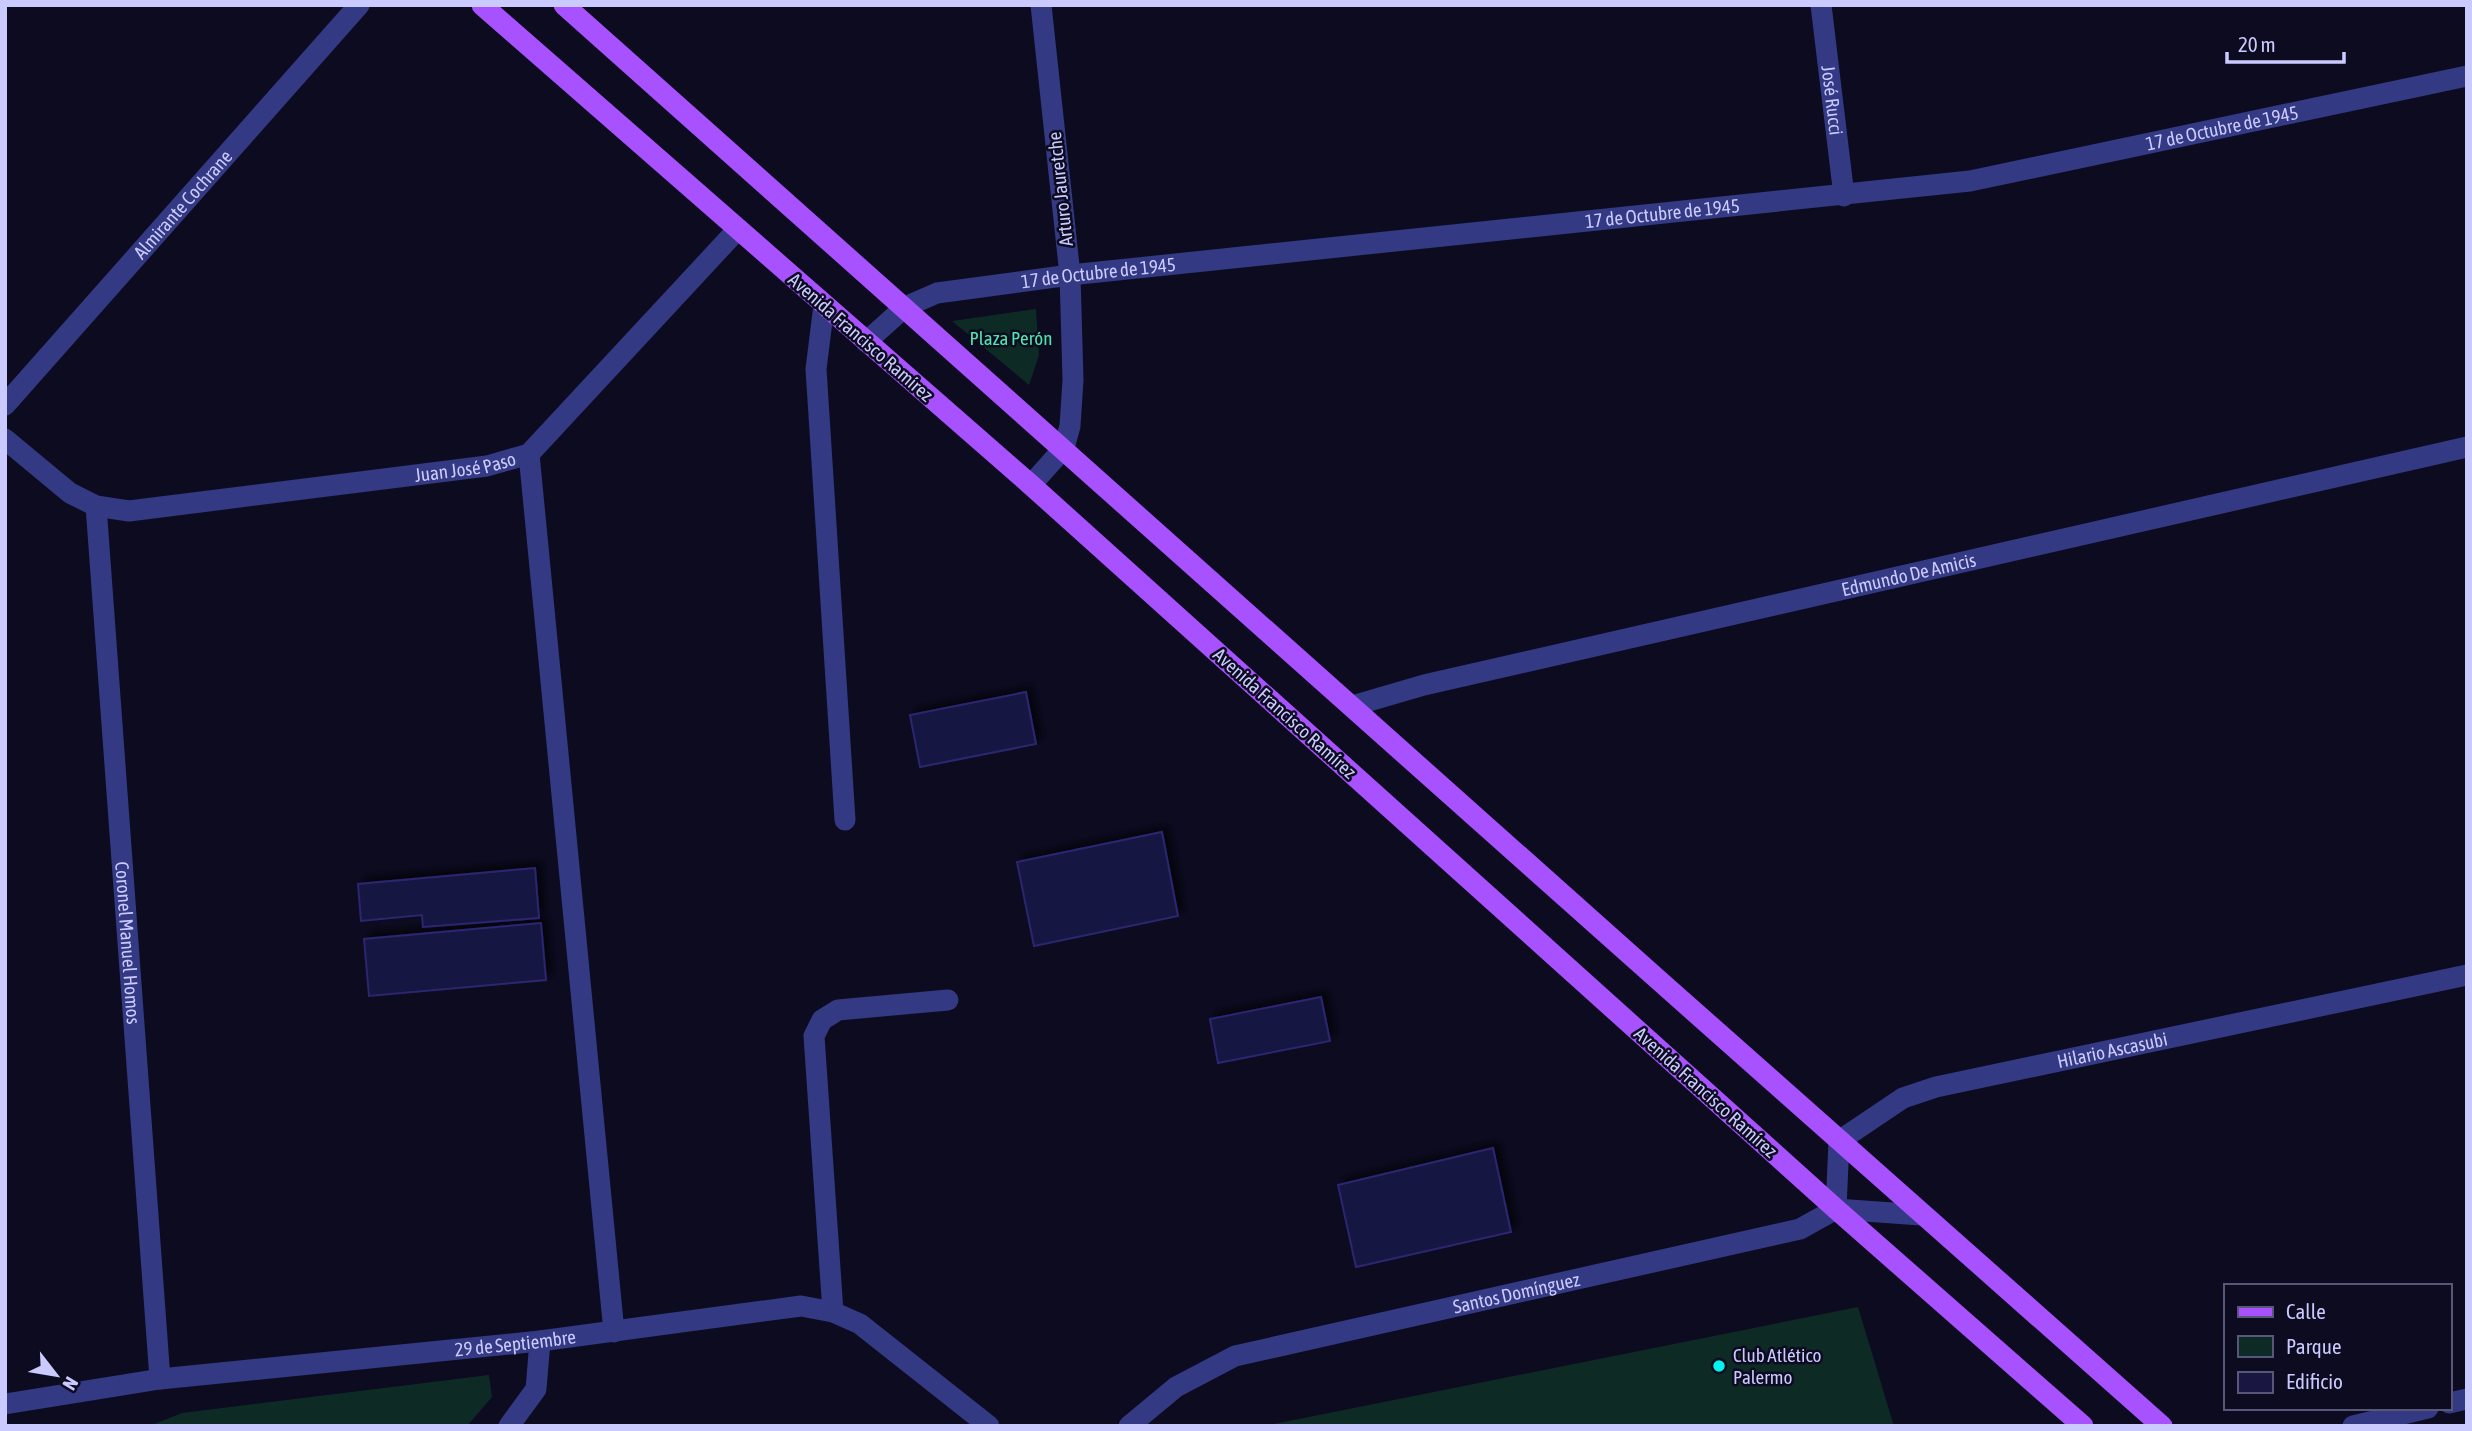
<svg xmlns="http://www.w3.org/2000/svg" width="2472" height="1431" viewBox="0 0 2472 1431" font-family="'Asap Condensed',sans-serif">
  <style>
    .green { fill: #0e2a25 }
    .building { fill: #191642; stroke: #2c266f; stroke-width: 2; filter: url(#shadow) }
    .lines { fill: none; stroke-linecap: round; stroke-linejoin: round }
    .lane { stroke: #333982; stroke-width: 21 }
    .street { stroke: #333982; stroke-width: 21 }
    .primary { stroke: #a851ff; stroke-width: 21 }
    .poi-dot { fill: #00f5ef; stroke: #0c0b20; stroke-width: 2.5 }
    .labels { text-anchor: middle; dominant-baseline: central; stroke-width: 5; stroke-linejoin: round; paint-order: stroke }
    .street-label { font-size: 19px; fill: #cacaff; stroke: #0c0b20 }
    .park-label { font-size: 19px; fill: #4ee6ae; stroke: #0c0b20 }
    .poi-label { font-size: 19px; fill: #cacaff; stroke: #0c0b20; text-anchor: start }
  </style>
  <defs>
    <filter id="shadow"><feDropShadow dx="6" dy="-6" stdDeviation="3.5" flood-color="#0009"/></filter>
  </defs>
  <rect width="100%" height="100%" fill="#0c0b20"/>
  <path class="green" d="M1036,309l3,46 -10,30 -77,-64z
    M1858,1307l36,119h-630z
    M489,1375l3,22 -25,29h-318l33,-13z"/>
  <path class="building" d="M1026,692l10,52 -116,23 -10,-52z
    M1162,832l16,84 -144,30 -17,-84z
    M535,868l4,50 -116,9 -1,-12 -61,6 -3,-37z
    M541,923l5,57 -177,16 -5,-57z
    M1321,997l9,44 -112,22 -8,-44z
    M1493,1148l18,84 -155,35 -18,-82z"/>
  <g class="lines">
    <path class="lane" d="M824,305l-8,64 29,451"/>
    <g class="street">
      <path id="s1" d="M1821,5l23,191"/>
      <path id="s2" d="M866,342l39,-35 32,-14 133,-18 900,-94 497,-105"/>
      <path id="s3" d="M5,405l354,-400"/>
      <path id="s4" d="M5,439l65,54 26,13 33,5 358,-45 42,-12 209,-225"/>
      <path d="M529,454l85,878"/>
      <path d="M1031,485l33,-37 6,-22 3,-46 -3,-105 -29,-270"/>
      <path id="s5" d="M96,506l64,873"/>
      <path id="s6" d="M1352,706l72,-21 1043,-238"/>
      <path id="s7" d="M1836,1209l3,-68 64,-43 33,-11 531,-112"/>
      <path d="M833,1312l-19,-276 8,-16 16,-10 110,-10"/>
      <path d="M2449,1403l18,-4"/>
      <path id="s8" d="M5,1404l155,-25 380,-38 261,-35 32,6 27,12 129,102"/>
      <path d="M509,1426l27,-37 4,-48"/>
      <path id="s9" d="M1129,1426l47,-39 59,-31 565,-127 36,-20 85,6"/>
      <path d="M2353,1426l75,-18"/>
    </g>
    <path class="primary" d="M482,5l549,480 805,724 247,217
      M564,5c534,473 1063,950 1598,1421"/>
  </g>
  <circle class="poi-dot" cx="1719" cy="1366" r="7"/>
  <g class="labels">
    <g class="street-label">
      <text stroke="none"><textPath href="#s1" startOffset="96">José Rucci</textPath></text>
      <text stroke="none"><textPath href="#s2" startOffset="1384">17 de Octubre de 1945</textPath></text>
      <text transform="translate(1060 189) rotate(-96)">Arturo Jauretche</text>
      <text stroke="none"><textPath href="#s3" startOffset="268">Almirante Cochrane</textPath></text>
      <text stroke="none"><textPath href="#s2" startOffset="817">17 de Octubre de 1945</textPath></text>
      <text stroke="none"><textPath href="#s2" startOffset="250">17 de Octubre de 1945</textPath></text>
      <text transform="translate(861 337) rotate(41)">Avenida Francisco Ramírez</text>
      <text stroke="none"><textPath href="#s4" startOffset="486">Juan José Paso</textPath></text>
      <text stroke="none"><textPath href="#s6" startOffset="572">Edmundo De Amicis</textPath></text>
      <text transform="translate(1285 713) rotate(42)">Avenida Francisco Ramírez</text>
      <text stroke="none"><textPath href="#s5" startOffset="438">Coronel Manuel Homos</textPath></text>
      <text stroke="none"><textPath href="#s7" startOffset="360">Hilario Ascasubi</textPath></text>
      <text transform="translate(1706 1092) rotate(42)">Avenida Francisco Ramírez</text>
      <text stroke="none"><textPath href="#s9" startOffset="416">Santos Domínguez</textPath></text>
      <text stroke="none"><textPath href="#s8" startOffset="514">29 de Septiembre</textPath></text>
    </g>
    <g class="park-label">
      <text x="1011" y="338">Plaza Perón</text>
    </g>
    <g class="poi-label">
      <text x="1733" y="1355">Club Atlético<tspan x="1733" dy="22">Palermo</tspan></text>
    </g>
  </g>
  <rect width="2472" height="1431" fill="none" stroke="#cacaff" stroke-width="14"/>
  <rect x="2224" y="1284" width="228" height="126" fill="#0c0b20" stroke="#585779" stroke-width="2"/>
  <rect x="2238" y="1307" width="35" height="10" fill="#a851ff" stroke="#585779" stroke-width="2"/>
  <text x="2286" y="1319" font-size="21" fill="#cacaff">Calle</text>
  <rect x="2238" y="1336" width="35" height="21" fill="#0e2a25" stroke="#585779" stroke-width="2"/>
  <text x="2286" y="1354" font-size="21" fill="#cacaff">Parque</text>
  <rect x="2238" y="1372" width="35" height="21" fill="#191642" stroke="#585779" stroke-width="2"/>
  <text x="2286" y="1389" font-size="21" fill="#cacaff">Edificio</text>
  <g transform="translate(56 1375) rotate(121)" stroke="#0c0b20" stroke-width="5" paint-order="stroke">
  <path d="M0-5L12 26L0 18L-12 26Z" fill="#cacaff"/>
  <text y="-10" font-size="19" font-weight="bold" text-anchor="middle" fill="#cacaff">N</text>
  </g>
  <path d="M2227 52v10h117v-10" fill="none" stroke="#cacaff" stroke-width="3.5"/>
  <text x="2238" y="52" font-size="21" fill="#cacaff" stroke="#0c0b20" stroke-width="5" paint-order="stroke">20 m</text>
</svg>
